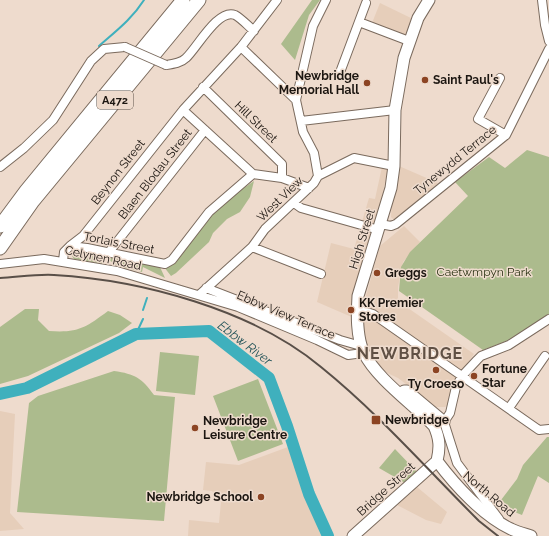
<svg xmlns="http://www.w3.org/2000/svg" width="549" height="536" viewBox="0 0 549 536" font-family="Raleway,sans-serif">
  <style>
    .built { fill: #e6ceba }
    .green { fill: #acbb8d }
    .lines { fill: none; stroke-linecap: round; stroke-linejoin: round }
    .stream { stroke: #3fb0bd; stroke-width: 2 }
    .river { stroke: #3fb0bd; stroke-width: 12 }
    .street-casing { stroke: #7a6a5d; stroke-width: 10 }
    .secondary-casing { stroke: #7a6a5d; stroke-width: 13 }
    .primary-casing { stroke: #7a6a5d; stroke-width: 15 }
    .street { stroke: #fff; stroke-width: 8 }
    .secondary { stroke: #fff; stroke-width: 11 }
    .primary { stroke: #fff; stroke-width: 13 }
    .rail { stroke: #594f48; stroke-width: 2 }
    .street-bridge-casing { stroke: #7a6a5d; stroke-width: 10; stroke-linecap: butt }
    .street-bridge { stroke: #fff; stroke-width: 8 }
    .poi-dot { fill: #8c4423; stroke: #eedbcd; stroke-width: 1.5 }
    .labels { text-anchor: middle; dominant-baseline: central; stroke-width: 3; stroke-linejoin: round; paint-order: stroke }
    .shield { fill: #eedbcd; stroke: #5b5149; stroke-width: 1 }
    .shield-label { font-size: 11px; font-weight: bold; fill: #1c1611 }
    .poi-label { font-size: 12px; font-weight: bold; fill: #1c1611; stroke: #eedbcd; text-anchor: start }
    .street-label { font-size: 12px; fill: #1c1611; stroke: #eedbcd }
    .park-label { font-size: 12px; fill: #2a3313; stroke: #eedbcd }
    .water-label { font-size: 13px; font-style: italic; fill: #25555a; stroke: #eedbcd }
    .district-label { font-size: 16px; font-weight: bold; letter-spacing: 1px; fill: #605044; stroke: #eedbcd }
  </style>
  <rect width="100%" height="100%" fill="#eedbcd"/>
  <path class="built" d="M380,3l33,16 -6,15 -4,1 -31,-12z
    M399,166l39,17 -44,37 -3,-3 1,-18z
    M382,167l6,2 -34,149 -37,-16 14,-59 23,6 15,-51 6,1z
    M404,226l16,16 -17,20 -5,25v14l76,53 -17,24 -9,27 -3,2h-9l-38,-29 -15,-7 -7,-7 -7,-12 -6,-19 1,-30 16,-57z
    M0,411l15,3 -5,99 14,16 -24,2z
    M288,447l33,89h-133l1,-16 30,3 2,-21 -9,-11 -9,-1 3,-28 33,3z
    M417,487l30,25 -6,12 -15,-4 -29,-15z"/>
  <path class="green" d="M312,0h8l-11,15 -14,45 -14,-16z
    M527,150l22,7v159l-40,24 -26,10 -84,-59 2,-24 9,-15 58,-56 -13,-14 34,-25 16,11z
    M254,181l-4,16 -10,15 -13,7 -14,14 -4,9 -33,31 -5,3 -7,-9c28,-32 54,-63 90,-86z
    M76,251l12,1 17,12 -31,-5 -2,-3z
    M97,252l63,15 5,11 -22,-11 -1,5 -24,-6z
    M25,309h14l-1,11 11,11c29,2 36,-3 59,-20l12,4 12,8 -13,10 -91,43 -28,8v-57z
    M160,352l39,4 -4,39 -39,-4z
    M114,371c21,3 28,7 40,24l21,2 -11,124 -147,-9 12,-109 9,-7z
    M258,379l25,65 -45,17 -25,-65z
    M547,437h2v46l-11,-7 -16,39 -5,-2 -16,-13 16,-21 6,-14z
    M395,449l23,24 -13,10 -26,-15z"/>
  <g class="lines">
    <path class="stream" d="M99,46c17,-15 33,-27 45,-46
      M143,310l4,-12
      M136,334l7,-15"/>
    <path class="river" d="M0,394l27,-6 109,-54 73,-3 60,47 18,48 22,68 19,42"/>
    <g class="street-casing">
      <path id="street" d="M542,0l3,25 4,16
        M359,22l50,19
        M241,47l55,53
        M166,65c8,-1 15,-2 20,-7 11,-10 32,-50 49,-43 6,3 13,11 19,16
        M339,75l27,-72
        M500,78l-22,41 28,16
        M203,87l79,77v14
        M183,110l70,64
        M301,121l94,-11
        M0,167l24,-19 29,-28 38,-59 13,-12 21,-2
        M318,176l-4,-23 -11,-21 -7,-32 17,-74 13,-26
        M294,203l7,5 78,22
        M380,224l11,2 5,-2 110,-89 43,-86
        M70,246l13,-10 100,-126 58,-63 36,-47
        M252,247l69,27
        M109,252l96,-122
        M63,261l1,-9 6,-6 17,2 78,16 7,-4 37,-48 44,-38 29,4 27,10
        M0,264l44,-5 73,12 121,36 79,33 31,15 15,-2
        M206,288l134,52 21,6
        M199,295l53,-48 13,-18 49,-46 4,-7 36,-18 40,8
        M357,309l16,5 166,116 10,-1
        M509,408l36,-52
        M499,519l-42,-56 -13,-41 6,-9 6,-26 6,-11 15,-16 4,-4 28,-11 40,-26"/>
    </g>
    <g class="secondary-casing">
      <path id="secondary" d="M429,0l-11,18 -14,40 -9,52 -1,56 -3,22 -33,108c-1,17 -2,41 6,57 13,26 49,51 70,73 6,13 6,22 3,35
        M404,391h3l37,31
        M437,461c18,24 46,55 74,68 6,3 14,5 20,7
        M353,536l84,-75"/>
    </g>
    <g class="primary-casing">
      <path id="primary" d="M0,226l26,-35 157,-191
        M0,248l33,-47 166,-201"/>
    </g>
    <use href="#street" class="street"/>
    <use href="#secondary" class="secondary"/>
    <use href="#primary" class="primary"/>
    <path class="rail" d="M0,278c18,-1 37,-4 54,-3 88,5 199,35 267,92 57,46 106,102 158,154l19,15"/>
    <g class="street-bridge-casing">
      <path id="street-bridge" d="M125,47l41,18"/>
    </g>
    <use href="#street-bridge" class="street-bridge"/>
  </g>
  <g class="poi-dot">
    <circle cx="425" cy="80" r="4"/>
    <circle cx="367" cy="83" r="4"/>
    <circle cx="377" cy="273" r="4"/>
    <circle cx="351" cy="310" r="4"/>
    <circle cx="436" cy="370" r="4"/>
    <circle cx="474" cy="376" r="4"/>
    <rect x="371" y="415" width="10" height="10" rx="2"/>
    <circle cx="195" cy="428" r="4"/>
    <circle cx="261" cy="497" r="4"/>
  </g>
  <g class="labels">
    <rect class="shield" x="97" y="91" width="36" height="18" rx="3"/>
    <g class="shield-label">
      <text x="115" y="100">A472</text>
    </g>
    <g class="poi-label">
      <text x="359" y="76" text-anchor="end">Newbridge<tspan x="359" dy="14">Memorial Hall</tspan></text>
      <text x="433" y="80">Saint Paul's</text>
      <text x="385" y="273">Greggs</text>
      <text x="359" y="303">KK Premier<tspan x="359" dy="14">Stores</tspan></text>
      <text x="482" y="369">Fortune<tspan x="482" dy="14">Star</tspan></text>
      <text x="436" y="384" text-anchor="middle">Ty Croeso</text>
      <text x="385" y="420">Newbridge</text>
      <text x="203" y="421">Newbridge<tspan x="203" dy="14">Leisure Centre</tspan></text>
      <text x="253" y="497" text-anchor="end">Newbridge School</text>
    </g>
    <g class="street-label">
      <text transform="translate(256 122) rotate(44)">Hill Street</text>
      <text transform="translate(455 160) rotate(-39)">Tynewydd Terrace</text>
      <text transform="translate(118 172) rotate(-52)">Beynon Street</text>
      <text transform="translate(155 174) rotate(-52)">Blaen Blodau Street</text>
      <text transform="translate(280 199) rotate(-44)">West View</text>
      <text transform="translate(362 239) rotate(-73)">High Street</text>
      <text transform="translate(119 243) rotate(11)">Torlais Street</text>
      <text transform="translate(103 258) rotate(12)">Celynen Road</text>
      <text transform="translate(286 315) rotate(23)">Ebbw View Terrace</text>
      <text transform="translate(386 489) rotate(-42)">Bridge Street</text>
      <text transform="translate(489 494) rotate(40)">North Road</text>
    </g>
    <g class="park-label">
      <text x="484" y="272">Caetwmpyn Park</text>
    </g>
    <g class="water-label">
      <text transform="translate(245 343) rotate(37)">Ebbw River</text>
    </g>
    <g class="district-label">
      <text x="410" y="353">NEWBRIDGE</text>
    </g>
  </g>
</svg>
